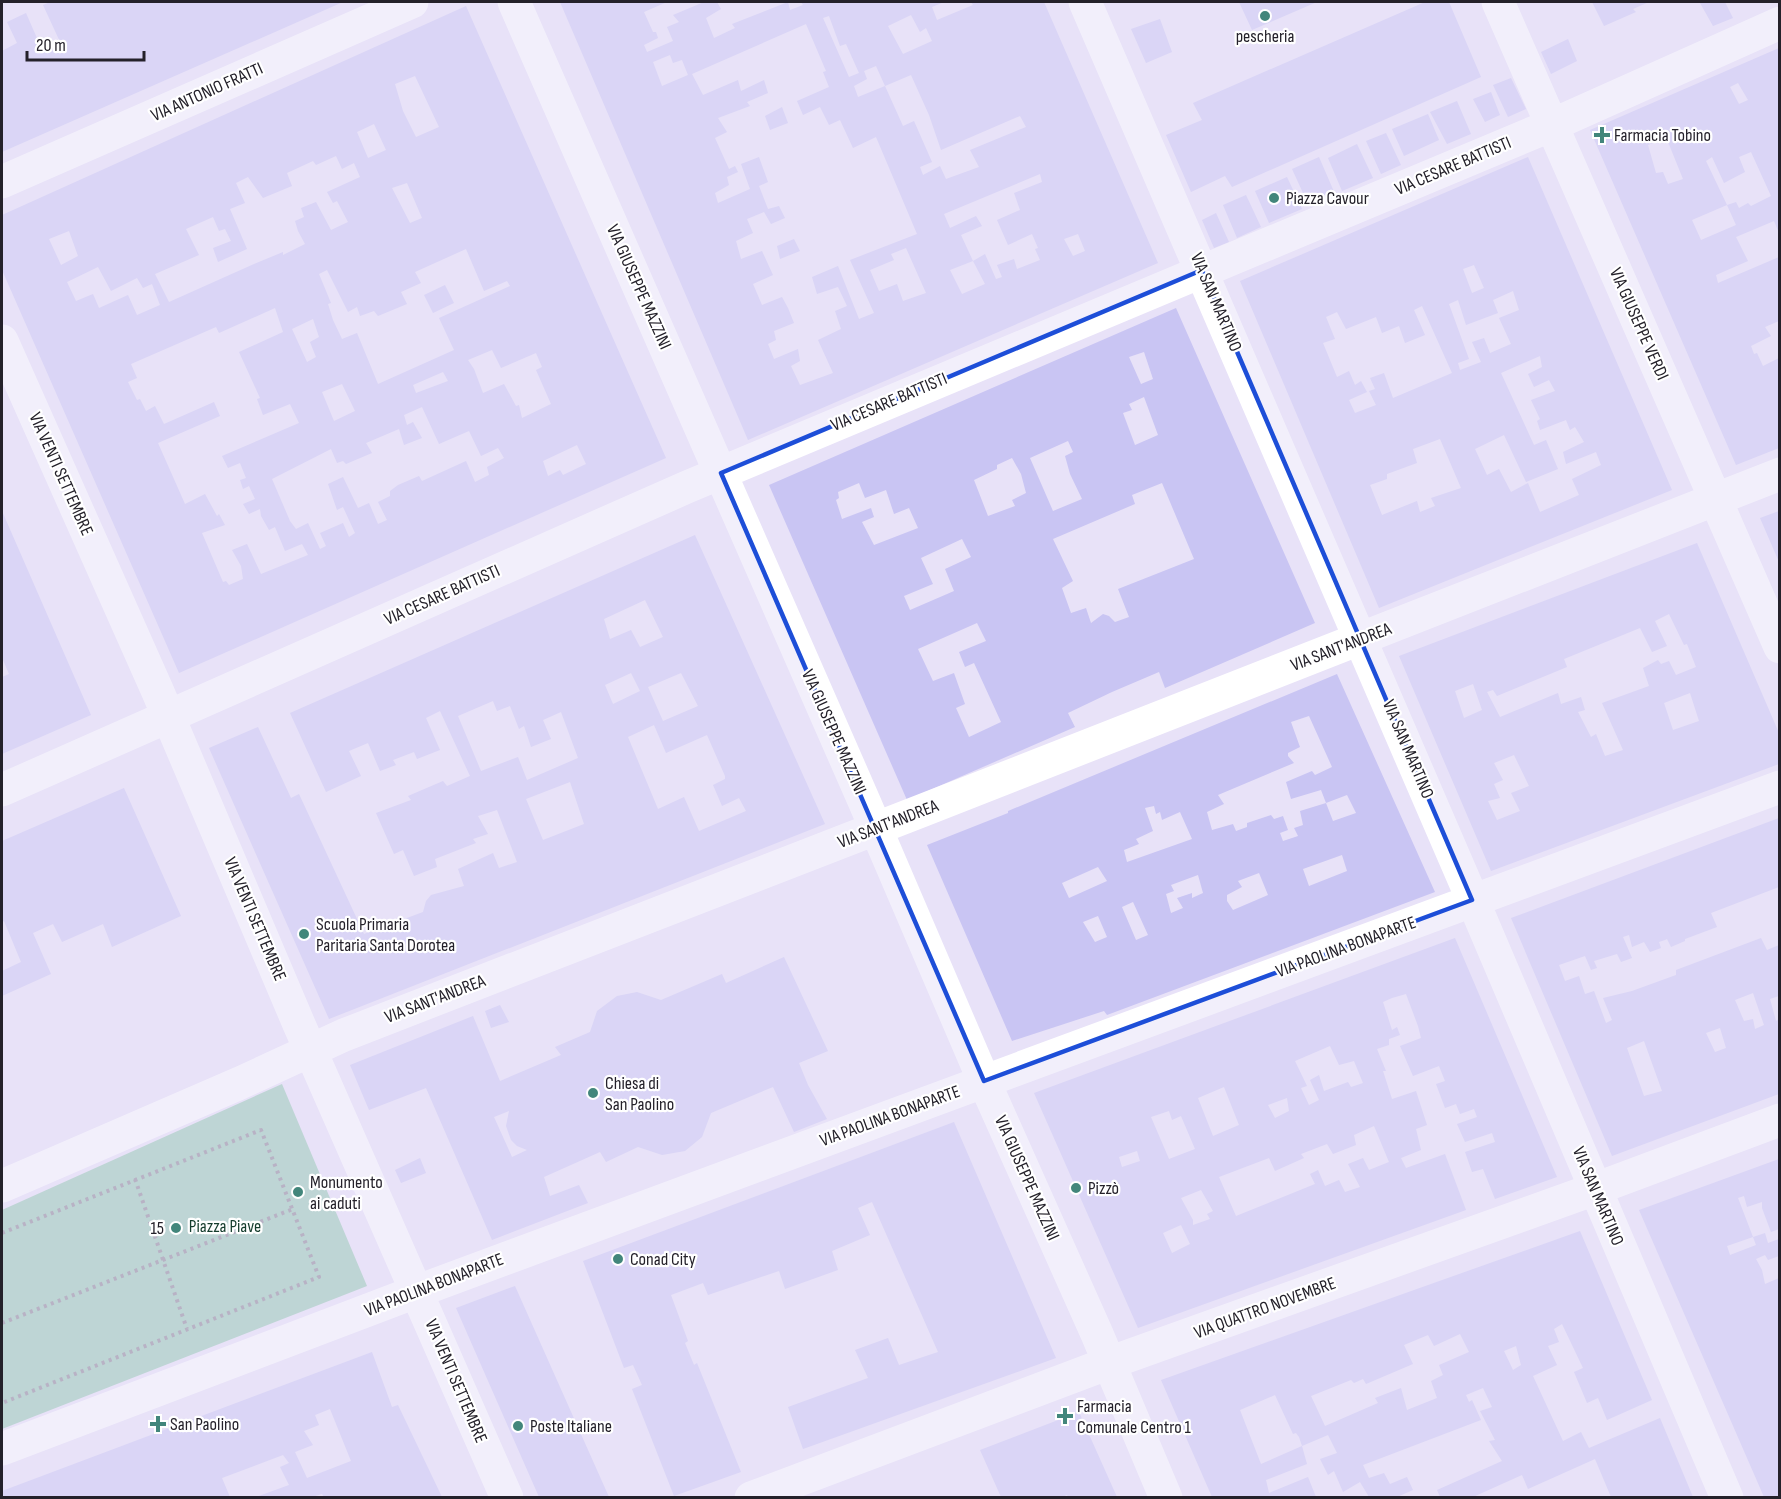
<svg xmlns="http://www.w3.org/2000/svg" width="1781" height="1499" viewBox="0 0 1781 1499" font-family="'Sofia Sans Condensed',sans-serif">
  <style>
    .green { fill: #8cc5aa }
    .building { fill: #c9c5f3; fill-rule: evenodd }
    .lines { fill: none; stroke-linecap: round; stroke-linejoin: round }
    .path { stroke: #7e7988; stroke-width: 4; stroke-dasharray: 3 4.5; stroke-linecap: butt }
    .street { stroke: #fff; stroke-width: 33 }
    .marked { fill: none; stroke: #1d4ed8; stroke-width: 4.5; stroke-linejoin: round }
    .poi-dot { fill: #42867b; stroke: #fff; stroke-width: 2 }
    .labels { text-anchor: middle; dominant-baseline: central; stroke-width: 4.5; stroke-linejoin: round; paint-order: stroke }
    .poi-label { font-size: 18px; fill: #24212a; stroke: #fff; text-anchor: start }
    .street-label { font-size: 18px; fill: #24212a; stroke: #fff }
    .park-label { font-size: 18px; fill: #153d2d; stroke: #fff }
  </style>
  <rect width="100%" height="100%" fill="#e8e2f8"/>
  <path class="green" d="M282,1084l85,202 -365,143v-219z"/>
  <path class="building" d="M50,2h293l-341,150v-101l15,-8 -10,-21 19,-9 17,39 18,-8 -18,-39z
    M560,2h107l-23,10 9,20h3l2,6 -14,7 3,7 26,-11 -6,-14 12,-5 -6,-7 31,-13h13l4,7 -15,9 8,20 21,-10 -3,-4 56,-22 2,8 13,-5 -2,-3h143l-12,5 5,13 36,-15 -2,-3h73l114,261 -410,177zM911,15l9,17 6,-4 6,13 -29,13 -15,-28zM829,16l11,30 6,-2 13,29 -10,4 -26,-59zM806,24l20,47 -3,1 6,15 -32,14 6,14 17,-8 9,18 11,-5 13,28 23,-11 41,97 -67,26 24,53 -15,6 -21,-53 -26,11 5,17 21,-7 9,19 -12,5 6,18 -23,11 15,33 -33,12 -9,-19 9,-5 -2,-12 -24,10 -6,-15 8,-4 -2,-9 20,-8 -6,-15 -6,-11 -20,8 -9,-21 20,-9 -11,-24 -21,8 -5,-18 17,-8 -6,-14 17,-7 7,12 14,-6 -6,-12 -11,3 -9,-23 9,-4 -9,-25 -18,7 9,25 -32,14 -3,-10 14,-8 -2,-8 11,-5 -3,-6 -6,3 -14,-31 12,-6 -9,-14 32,-12 -3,-4 21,-9 -4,-13 -23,11 -3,-11 -35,15 -11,-21zM670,55l3,8 9,-3 6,15 -26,11 -9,-24zM876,66l9,20 -27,11 -4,-11 13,-7 -3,-8zM911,75l18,40 12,35 79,-34 6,11 -56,23 9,17 -33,12 -6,-13 -17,9 -3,-8 12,-5 -18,-41 -11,5 -18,-40zM1040,174l2,8 -28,11 6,17 -23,10 11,25 24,-11 6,14 -3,1 5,11 -23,9 -3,-10 -17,6 5,12 -6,2 -11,-25 -12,7 12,23 -23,10 -12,-24 23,-9 -12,-26 21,-9 -6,-10 -26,12 -6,-14zM1078,234l7,17 -12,5 -9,-17zM906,248l20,45 -23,8 -6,-17 -18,7 -9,-21 24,-10 -3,-6z
    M1239,2h78l-65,28z
    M1425,2h24l32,75 -249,110 -7,-11 -34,16 -25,-57 36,-15 -9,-17z
    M1592,2h57l-16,7 3,3 -32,14z
    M1703,2h22l8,16 -20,8 -13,-23z
    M466,6l200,452 -487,215 -177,-403v-55zM415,76l24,51 -23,10 -13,-26 -8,-27zM374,124l12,26 -18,8 -11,-26zM336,156l6,13 12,-6 6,14 -33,15 6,11 4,-2 11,21 -17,8 -15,-28 -15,6 3,9 -9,4 3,10 7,13 -22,11v-3l-29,12 -85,38 -14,-28 44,-19 -13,-26 27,-12 6,14 6,-2 6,12 -18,7 5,14 29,-13 -17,-40 15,-6 -9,-20 12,-6 15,21 29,-12 -5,-13 26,-12 3,4zM407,183l15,35 -12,5 -18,-35zM69,231l9,25 -17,9 -12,-26zM466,249l18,42 23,-10 3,5 -71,32 15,32 -76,34 -21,-51 -15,6 -9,-19 -5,-16 3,-1 -12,-29 8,-4 21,42 9,-5 3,9 14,-5 4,5 29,-12 -6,-12 20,-9 -6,-11zM98,267l13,24 26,-13 6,10 9,-4 8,21 -23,10 -9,-20 -29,13 -6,-14 -17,7 -9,-19zM275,308l8,24 -44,20 21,46 -3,1 6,16 27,-11 9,19 -77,33 6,12 12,-5 6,15 -6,2 3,9 6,-3 6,13 -12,5 6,10 11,-5 1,7 8,14 6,-3 10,24 17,-7 6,11 -47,19 -14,-30 -15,6 9,16 2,13 -14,6 -3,-4 -3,1 -21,-49 23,-8 -6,-11 -2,2 -12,-22 -20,10 -27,-61 62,-27 -6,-14 -50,22 -9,-18 -9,5 -6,-12 -3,1 -9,-18 9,-4 -6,-14 85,-37 3,6zM313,319l6,18 -9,5 6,15 -9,5 -15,-33zM492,350l9,18 35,-15 6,14 -6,3 15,34 -29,14 -3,-13 -3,1 -12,-22 -21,9 -9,-24 -6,-9zM443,372l5,9 -32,12 -3,-8zM342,384l13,27 -21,10 -12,-29zM422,407l17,37 30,-13 12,25 17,-8 6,10 -17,9 2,8 -14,7 -9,-21 -44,20 -3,-5 -21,9 -8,6v5l-12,6 9,18 -9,4 -9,-21 -11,5 -15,-31 -15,7 9,26 6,-3 12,26 -6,4 -6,-14 -23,10 6,13 -6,3 -12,-26 -12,6 -6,-8 -18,-42 59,-30 6,14 6,-2 3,3 26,-11 -6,-10 33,-14 5,16 18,-7 -9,-16 -6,3 -3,-10zM577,445l9,19 -23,11 -3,-5 -12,6 -5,-15z
    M1160,19l12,33 -26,11 -15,-34z
    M1568,39l9,22 -26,13 -10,-22z
    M1779,48v185l-5,-12 -38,16 12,24 -32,14 2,8 61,-26v64l-14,6 6,9 -20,10 3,8 3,-1 6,13 16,-8v90l-43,17 -146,-335zM1738,83l10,17 -9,4 -9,-17zM1666,137l17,42 -15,5 -5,-12 -7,1 -8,-28zM1751,152l20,44 -20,10 -3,-3 -9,5 -3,-6 -9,3 9,20 -35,15 -9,-20 35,-15 -21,-44 6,-4 12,26 21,-11 -6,-15z
    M1511,78l15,31 -18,8 -15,-32z
    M1491,92l9,23 -15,7 -12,-23z
    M1457,101l14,33 -24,10 -17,-32z
    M782,107l6,16 -18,7 -5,-14z
    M1428,114l11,26 -35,16 -12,-27z
    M1386,133l15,32 -20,9 -15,-33z
    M1357,144l16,34 -31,13 -14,-33z
    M1319,157l16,37 -26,12 -17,-37z
    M1528,157l144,333 -293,118 -139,-327zM1474,265l10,23 -12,5 -9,-24zM1513,291l6,19 -20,8 12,26 -21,9 -6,-15 -12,4 9,20 -21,8 -2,-7 11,-4 -20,-55 9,-4 8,25 32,-12 -5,-13zM1422,306l30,67 -59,25 -9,-25 -14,5 5,11 -6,2 7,14 -21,8 -6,-13 18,-8 -6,-11 -6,4 -6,-14 -12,6 -14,-34 12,-4 -9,-22 11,-5 9,17 30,-12 6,16 17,-7 6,17 20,-8 -11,-25zM1540,356l2,11 -14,7 6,13 15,-7 6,11 -24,9 9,19 -3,2 3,9 26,-10 4,10 5,-3 9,15 -21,10 3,12 30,-12 5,13 -29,14 7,16 -39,17 -12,-29 -17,9 -12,-23 -12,6 -12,-26 29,-14 22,47 32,-13 -12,-29 -12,5 -33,-72zM1440,439l21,49 -30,10 4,8 -15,6 -3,-11 -35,14 -12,-30 17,-6v-5l30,-11 -4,-14z
    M1287,177l15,32 -33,14 -14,-32z
    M1246,195l15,32 -24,11 -14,-33z
    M1216,213l13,29 -15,6 -12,-28z
    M794,239l6,12 -20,8 -3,-13z
    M445,285l9,18 -21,10 -9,-18z
    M1176,308l139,315 -150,65 -6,-16 -47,20 -44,21 7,14 -168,73 -138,-315zM1144,352l9,27 -12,5 -12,-27zM1144,397l14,38 -23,10 -12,-32 9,-3 -3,-6zM1068,441l5,11 -8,4 5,18 12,25 -29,12 -23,-53zM1012,458l9,16 5,19 -14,7 3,6 -27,10 -14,-36 23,-11v-4zM859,483l6,15 21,-8 8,24 15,-6 9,20 -44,17 -12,-23 12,-5 -3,-9 -29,11 -6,-19 3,-2 -1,-6zM1162,483l32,76 -76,30 11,28 -14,5 -6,-6 -6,-2 -12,9 -5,-15 -15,5 -9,-25 11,-7 -20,-42 82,-35 -3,-9zM962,539l9,18 -26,12 9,22 -44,19 -6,-14 29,-12 -12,-26zM977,623l9,18 -27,11 6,15 9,-4 27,59 -32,15 -13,-29 9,-4 -11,-31 -21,8 -15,-32z
    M2,511l89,204 -89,39v-77l7,-3 -6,-14h-1z
    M1779,511v51l-19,-44z
    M695,535l130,289 -496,195 -120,-271 49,-21 33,71 8,-4 65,140 59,-22 3,-11 5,-6 33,-9 -6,-17 35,-16 6,15 18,-6 -20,-52 -19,6 10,18 -15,5 3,4 -41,16 2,8 -23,9 -11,-26 -9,4 -18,-41 35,-13 -3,-4 35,-15 4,5 23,-10 -30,-65 -14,7 14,32 -23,9 -3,-7 -21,8 3,5 -16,6 -12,-28 -19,8 12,25 -35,16 -36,-79zM645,600l18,37 -23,10 -9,-17 -21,9 -6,-20zM631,673l9,18 -27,13 -8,-19zM681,673l17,33 -35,15 -15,-34zM493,701l4,10 13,-5 9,23 5,-3 7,21 20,-8 -8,-19 18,-8 17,46 -51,22 -9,-23 -37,14 -23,-55zM654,725l12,28 41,-18 18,41v3l-12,6 9,21 17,-8 7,13 -47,20 -15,-34 -26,12 -30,-72zM570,782l14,42 -41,16 -17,-41z
    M1697,543l82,190v31l-288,107 -92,-215zM1669,614l15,31 3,-1 9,23 -20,8 -7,-14 -8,3 -3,-4 -15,8 6,18 -47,17 21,47 -18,6 -9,-22 -5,3 -13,-25 7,-2 -4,-13 -20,7 -3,-11 -58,24 -13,-25 6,-2 4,6 70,-29 -3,-8 76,-31 12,24 15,-6 -12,-25zM1473,684l9,26 -18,8 -9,-27zM1690,693l9,28 -26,9 -9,-27zM1514,755l15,31 -18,7 9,18 -23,9 -9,-19 12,-3 -6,-14 9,-4 -9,-17z
    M1337,674l98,218 -328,123 -3,-4 -92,30 -85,-196 81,-32v-2zM1309,716l23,51 -17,8 -3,-4 -26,11 5,17 30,-9 5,13 21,-8 9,18 -23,8 -7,-18 -26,8 3,14 -9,3 4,8 -15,5 -3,-8 8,-3 -5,-14 -9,3 -3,-4 -24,8v4l-11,4 -3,-7 -21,6 -5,-18 17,-8 -6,-9 76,-32 -6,-7v-3l12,-6 -9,-25zM1154,806l2,8 4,-2 2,8 18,-8 12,27 -65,23 -3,-12 15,-6 -3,-5 17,-8 -8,-23zM1342,855l5,16 -38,15 -6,-17zM1098,867l9,14 -38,17 -7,-15zM1259,873l9,22 -35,15 -6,-9v-6l15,-8 -4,-6zM1198,875l5,18 -11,5v-5l-15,5 6,10 -12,5 -5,-19 8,-3 -3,-6zM1133,902l15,33 -12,5 -14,-33zM1098,916l9,21 -12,5 -12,-20z
    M124,788l57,128 -69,31 -9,-23 -41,18 -9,-18 -20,9 18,41 -49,22v-25l19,-9 -17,-41 -2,1v-81z
    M1779,818v69l-68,26 6,14 -32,12v2l-14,6 -4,-8 -2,1 -6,2 2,6 -11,4 -6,-10 -12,5 -3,-12 -6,2 9,21 -11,4 -4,-8 -23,7 3,7 -6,2 -6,-14 -26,9 6,16 14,-5 6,18 9,-3 12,32 6,-3 -9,-22 29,-7 44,-16v-5l85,-32 6,12 12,-5v51l-9,3 6,22 3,-2v75l-167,62 -101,-238zM1753,993l11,32 -9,4 -2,-10 -9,2 -9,-21zM1720,1028l6,20 -11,4 -9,-19zM1644,1041l18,50 -18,5 -17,-48z
    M1455,938l102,239 -62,22 -12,-30 -11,3 -7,-20 30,-10 -3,-9 -27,9 -8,-18 20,-7 -3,-8 -14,5 -4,-10 -11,4 -9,-24 9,-3 -6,-15 -26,10 -13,-30 21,-8 -3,-12 -12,-32 -14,4 -9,4 9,28 5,-3 3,8 -11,4v6l-12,4 9,22h-3l9,28 24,-8 11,34 -11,4 5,21 -20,8 5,10 39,-14 21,56 -328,118 -104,-235zM1330,1046l9,19 15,-4 9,22 -12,4 -3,-5 -24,9 -5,-16 -9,5 9,20 -10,5 -8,-17 6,-2 -12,-25zM1224,1087l15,38 -26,11 -15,-38zM1287,1098l2,13 -14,7 -7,-13zM1169,1111l3,9 9,-4 14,33 -26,10 -18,-42zM1374,1126l15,36 -20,8 -6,-12 -15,6 12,23 -15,5 -6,-12 -14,6 -7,-16 -8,4 5,10 -79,32 -17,-39 50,-19 6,13 29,-13 -3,-4 26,-10 6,10 23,-9 -2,-10zM1137,1151l3,10 -18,6 -3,-10zM1201,1190l12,21 -6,3 3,5 -17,6v-5l-12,-22zM1181,1225l9,19 -18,9 -9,-20z
    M784,957l44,94 -29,12 9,22 19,34 -33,13 -21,-45 -62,26 -9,24 -17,14 -23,4 -24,-8 -32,15 -6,-10 -56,25 6,19 29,-11 9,18 -96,37 -66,-152 -57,22 -19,-45 123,-49 27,65 61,-26 -6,-8 35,-15 7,-21 20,-15 20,-4 24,8 61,-26 4,9zM509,1111l-3,15 5,14 6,6 10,4 -15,7 -18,-40z
    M500,1005l9,17 -18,6 -6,-17z
    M954,1122l102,236 -253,91 -15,-42 80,-29 -13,-28 33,-12 11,27 39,-13 -66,-150 -14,6 12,27 -38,16 6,19 -53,19 -6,-18 -71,24 -5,-12 -32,12 17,46 -3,2 9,22 3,-2 44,109 -67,24 -42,-107 10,-4 -9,-20 -9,3 -41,-107z
    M420,1158l6,15 -25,10 -6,-13z
    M1779,1159v70l-8,3 -9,-24v-6l-15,5 -3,-11 -6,2 15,39 12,-4 3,10 11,-4v17l-11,4 -3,-5 -9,4 6,11 3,14 14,-6v219h-15l-125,-287zM1753,1237l3,8 -26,10 -3,-9z
    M1580,1231l72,169 -45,20 -9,-22 -11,5 -13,-31 9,-4 -21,-44 -8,5 5,13 -11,4 9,19 -24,11 30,65 18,-9 8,16 71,-30 33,79h-82l-16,-38 -67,30 -6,-14 -49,22h-33l-3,-7 65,-29 -13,-20 6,-1 -15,-29 12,-4 -9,-19 -17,7 3,7 3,-2 9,20 -118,45 6,13 15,-5 6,11 17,-7 6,13 -16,7h-28l-9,-15 -17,10 -9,-21 -6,4 -8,-16 17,-6 -9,-18 -26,11 5,18 -41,16 3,13 39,-16 8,20h-104l-51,-117zM1460,1334l9,18 -30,13 4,10 -12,6 6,17 -30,12 -6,-22 -26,10 3,5 -53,23 -14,-30 40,-16 3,3 9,-4 3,5 47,-20 -9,-19 24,-10 6,11zM1516,1346l5,19 -8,5 -9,-19zM1275,1395l18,39 3,-1 3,4 3,9 -41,18 -21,-54z
    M515,1286l94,211h-70l-83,-189z
    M372,1352l20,55 6,-2 44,92h-118l-2,-3 -10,3h-56l33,-12 -9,-18 9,-4 -6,-8 -61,23 8,19h-228v-6zM330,1409l21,52 -44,17 -12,-26 18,-7 -9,-14 15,-6 -4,-10z
    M1079,1412l38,85h-49l-1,-2 -5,2h-61l-21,-47z"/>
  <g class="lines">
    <path class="path" d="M135,1179l52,150
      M2,1233l259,-103 58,147 -317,126
      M2,1323l291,-114"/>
    <path class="street" d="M514,2l350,799 120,280 113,253 69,164
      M1085,2l380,880 262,616
      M1498,2l282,645
      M2,182l410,-180
      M2,341l156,351 140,330 209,476
      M2,790l685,-303 865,-362 228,-102
      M2,1186l238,-103 104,-48 577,-224 859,-337
      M2,1449l416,-158 1362,-504
      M751,1498l358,-135 486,-174 185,-69"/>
  </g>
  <path d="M0 0H1781V1499H0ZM1202,270l270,630 -488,181 -263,-608z" fill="#e8e2f8" fill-opacity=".55" fill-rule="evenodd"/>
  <path class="marked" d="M1202,270l270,630 -488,181 -263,-608z"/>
  <g class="poi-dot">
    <circle cx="1265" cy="16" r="6"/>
    <path d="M1599 126h6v6h6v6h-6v6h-6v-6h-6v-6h6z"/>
    <circle cx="1274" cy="198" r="6"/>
    <circle cx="304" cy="934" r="6"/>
    <circle cx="593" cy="1093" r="6"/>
    <circle cx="1076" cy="1188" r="6"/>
    <circle cx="298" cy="1192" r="6"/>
    <circle cx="176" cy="1228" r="6"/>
    <circle cx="618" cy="1259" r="6"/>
    <path d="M1062 1407h6v6h6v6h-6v6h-6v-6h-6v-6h6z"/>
    <path d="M155 1415h6v6h6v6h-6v6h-6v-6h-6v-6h6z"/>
    <circle cx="518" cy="1426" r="6"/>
  </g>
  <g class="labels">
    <g class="poi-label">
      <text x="1265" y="36" text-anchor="middle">pescheria</text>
      <text x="1614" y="135">Farmacia Tobino</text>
      <text x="1286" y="198">Piazza Cavour</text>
      <text x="316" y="924">Scuola Primaria<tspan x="316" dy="21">Paritaria Santa Dorotea</tspan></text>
      <text x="605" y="1083">Chiesa di<tspan x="605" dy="21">San Paolino</tspan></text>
      <text x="310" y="1182">Monumento<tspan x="310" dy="21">ai caduti</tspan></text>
      <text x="1088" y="1188">Pizzò</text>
      <text x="164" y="1228" text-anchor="end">15</text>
      <text x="630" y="1259">Conad City</text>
      <text x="1077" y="1406">Farmacia<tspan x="1077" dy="21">Comunale Centro 1</tspan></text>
      <text x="170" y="1424">San Paolino</text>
      <text x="530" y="1426">Poste Italiane</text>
    </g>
    <g class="street-label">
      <text transform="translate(207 92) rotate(-24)">VIA ANTONIO FRATTI</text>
      <text transform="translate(1453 166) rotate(-23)">VIA CESARE BATTISTI</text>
      <text transform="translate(639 287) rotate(66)">VIA GIUSEPPE MAZZINI</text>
      <text transform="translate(1216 302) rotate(67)">VIA SAN MARTINO</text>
      <text transform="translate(1639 324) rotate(66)">VIA GIUSEPPE VERDI</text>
      <text transform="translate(889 402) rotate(-23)">VIA CESARE BATTISTI</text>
      <text transform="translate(61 474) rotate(66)">VIA VENTI SETTEMBRE</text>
      <text transform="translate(442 595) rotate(-24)">VIA CESARE BATTISTI</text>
      <text transform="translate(1341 647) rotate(-21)">VIA SANT'ANDREA</text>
      <text transform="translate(834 732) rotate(66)">VIA GIUSEPPE MAZZINI</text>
      <text transform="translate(1408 749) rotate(67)">VIA SAN MARTINO</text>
      <text transform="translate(888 824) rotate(-21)">VIA SANT'ANDREA</text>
      <text transform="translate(255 919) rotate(67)">VIA VENTI SETTEMBRE</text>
      <text transform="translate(1346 947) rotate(-20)">VIA PAOLINA BONAPARTE</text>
      <text transform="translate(435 999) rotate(-21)">VIA SANT'ANDREA</text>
      <text transform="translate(890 1116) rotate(-20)">VIA PAOLINA BONAPARTE</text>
      <text transform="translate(1027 1178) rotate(66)">VIA GIUSEPPE MAZZINI</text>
      <text transform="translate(1598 1196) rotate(67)">VIA SAN MARTINO</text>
      <text transform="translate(434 1285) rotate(-21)">VIA PAOLINA BONAPARTE</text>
      <text transform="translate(1265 1308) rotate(-20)">VIA QUATTRO NOVEMBRE</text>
      <text transform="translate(456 1381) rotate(67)">VIA VENTI SETTEMBRE</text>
    </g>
    <g class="park-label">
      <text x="225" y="1226">Piazza Piave</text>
    </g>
  </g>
  <rect width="1781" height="1499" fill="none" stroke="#24212a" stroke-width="6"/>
  <path d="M27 51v9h117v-9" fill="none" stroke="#24212a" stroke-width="3"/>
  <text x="36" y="51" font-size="18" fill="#24212a" stroke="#ffffff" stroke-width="4.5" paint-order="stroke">20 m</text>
</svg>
